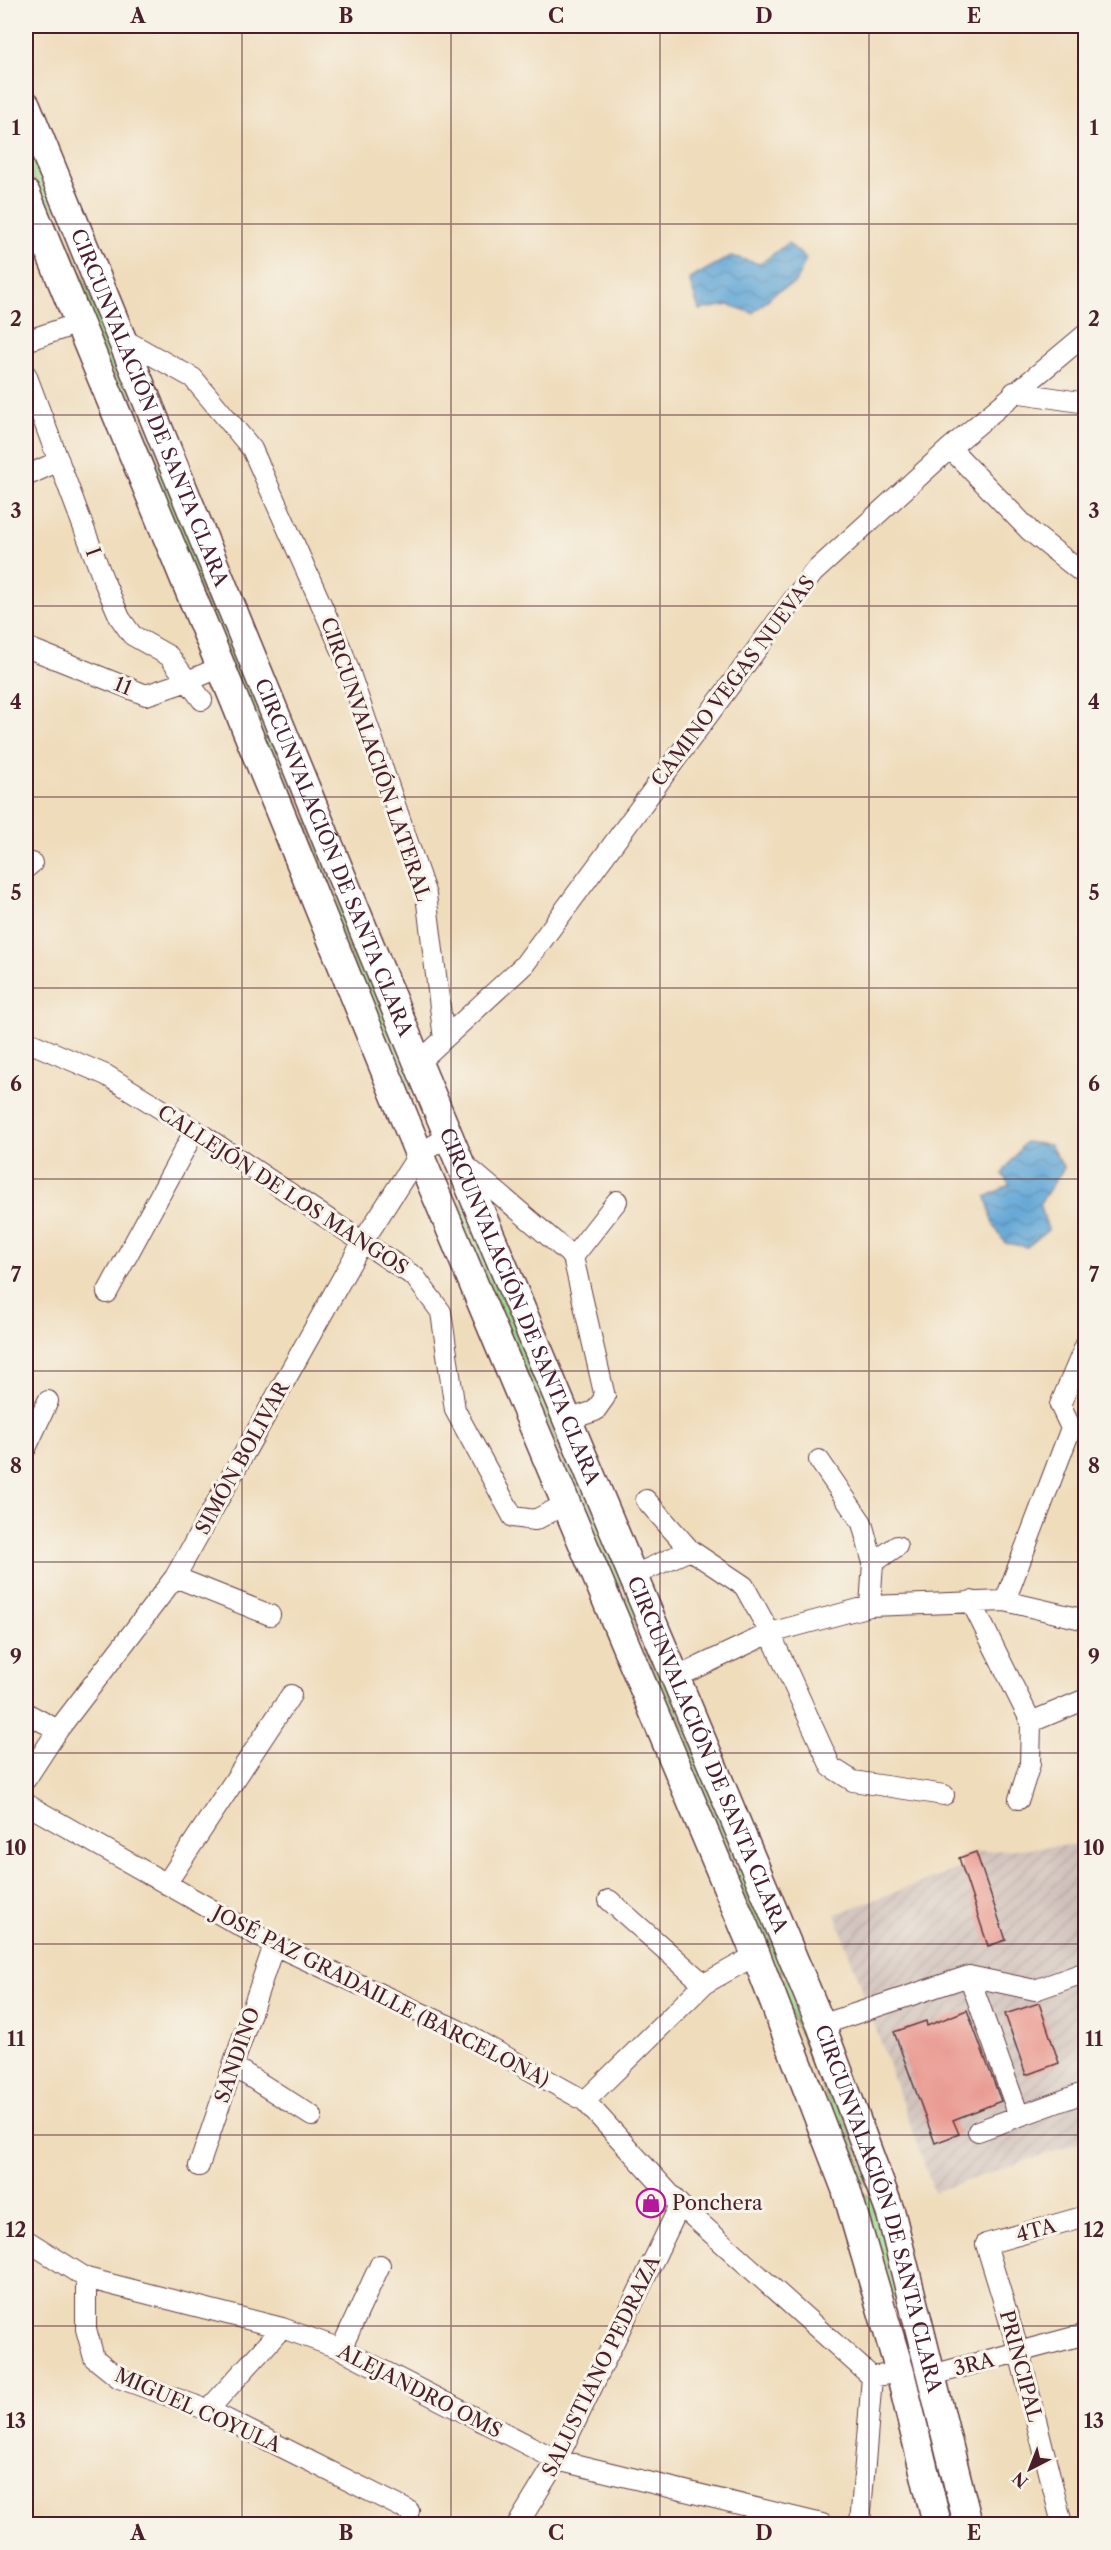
<svg xmlns="http://www.w3.org/2000/svg" width="1111" height="2550" viewBox="0 0 1111 2550" font-family="'Libre Caslon Text',serif">
  <style>
    .industrial { fill: url(#industrial-furrows) }
    .green { fill: #9cda8f; stroke: #737c5d; stroke-width: 1.5 }
    .water { fill: url(#water-waves); stroke: #556280; stroke-width: 1.5 }
    .building { fill: #e9978e }
    .lines { fill: none; stroke-linecap: round; stroke-linejoin: round }
    .minor-casing { stroke: #633b41; stroke-width: 22 }
    .highway-casing { stroke: #633b41; stroke-width: 31 }
    .minor { stroke: #fff; stroke-width: 20 }
    .highway { stroke: #fff; stroke-width: 28 }
    .grid { fill: none; stroke: #4a1f2b; stroke-width: 1.5; stroke-opacity: 0.55 }
    .labels { text-anchor: middle; dominant-baseline: central; stroke-width: 6; stroke-linejoin: round; paint-order: stroke }
    .street-label { font-size: 20px; fill: #4a1f2b; stroke: #f7f3e8 }
    .poi-label { font-size: 20px; fill: #4a1f2b; stroke: #f7f3e8; text-anchor: start }
    .neatline { fill: none; stroke: #4a1f2b; stroke-width: 2 }
    .grid-label { font-size: 20px; text-anchor: middle; font-weight: bold; fill: #4a1f2b }
  </style>
  <defs>
    <pattern id="industrial-furrows" width="10" height="10" patternUnits="userSpaceOnUse" patternTransform="scale(1.5)"><rect width="10" height="10" fill="#cfc0ba"/><path d="M-1 1l2-2M0 10L10 0M9 11l2-2" fill="none" stroke="#b3a5a0"/></pattern>
    <pattern id="water-waves" width="16" height="10" patternUnits="userSpaceOnUse" patternTransform="scale(1.5)"><rect width="16" height="10" fill="#60a6d6"/><path d="M0 5q4-4 8 0t8 0" fill="none" stroke="#5187ae"/></pattern>
  </defs>
  <rect width="100%" height="100%" fill="#f7f3e8"/>
  <filter id="ink" filterUnits="userSpaceOnUse"><feTurbulence type="fractalNoise" baseFrequency=".0167" numOctaves="2"/><feDisplacementMap in="SourceGraphic" scale="12" xChannelSelector="R" yChannelSelector="G"/><feConvolveMatrix kernelMatrix="1 2 1 2 8 2 1 2 1" color-interpolation-filters="sRGB"/></filter>
  <filter id="wash" filterUnits="userSpaceOnUse"><feTurbulence type="fractalNoise" baseFrequency=".008" numOctaves="4" result="noise"/><feDisplacementMap in="SourceGraphic" scale="24" xChannelSelector="R" yChannelSelector="G"/><feGaussianBlur stdDeviation="1.35" result="paint"/><feColorMatrix in="noise" values="0 0 0 0 0 0 0 0 0 0 0 0 0 0 0 0 0 1.4 0 .05"/><feComposite in="paint" operator="in"/></filter>
  <g filter="url(#wash)">
    <rect width="100%" height="100%" fill="#efdcbb"/>
    <path class="industrial" d="M1085,1844v297l-151,51 -99,-278 126,-46 -2,-10 17,-6z"/>
    <path class="green" d="M26,136l30,72 -7,9 -23,-56z
      M59,220l359,874 -15,-10 -351,-855z
      M454,1201l16,7 154,377 -9,-1z
      M630,1595l111,266h-9l-109,-264z
      M745,1869l39,104 -11,-4 -39,-98z
      M777,1978l14,3 38,96 -13,-3z
      M821,2082l12,1 35,101 -11,-2z
      M860,2193l13,4 31,104 -18,-7z"/>
    <path class="water" d="M788,243l18,16 -11,24 -19,9 -23,21 -24,-8 -30,5 -10,-31 42,-23 29,8z
      M1025,1142l25,3 14,23 -24,35 8,27 -21,17 -22,-4 -12,-19 -7,-27 24,-12 -8,-11z"/>
    <g id="blocks">
      <path class="building" d="M976,1852l30,88 -18,6 -29,-88z
        M1039,2003l20,60 -33,12 -21,-61z
        M967,2010l34,91 -48,19 6,14 -24,9 -41,-111 32,-11 1,5z"/>
    </g>
  </g>
  <g filter="url(#ink)">
    <use href="#blocks" fill-opacity="0" stroke="#633b41" stroke-width="1.5"/>
    <g class="lines">
      <g class="minor-casing">
        <path id="minor" d="M123,339l70,39 59,71 91,204 83,242 18,144
          M26,341l53,-18
          M26,374l77,205 17,39 12,17 37,21 33,44
          M1014,392l72,11
          M950,448l80,83 56,45
          M26,476l33,-15
          M26,647l120,48 42,-14 33,-14
          M26,868l6,-5
          M26,1041l80,34 89,55 220,147 26,35 14,98 58,107 22,3 31,-16
          M418,1063l106,-98 289,-392 137,-125 136,-114
          M464,1164l109,93 32,140 -10,14 -28,9
          M573,1257l44,-56
          M107,1293l88,-163
          M26,1448l22,-47
          M819,1460l43,63 11,40
          M646,1500l44,50 54,36 26,47 61,134 22,14 91,14
          M632,1576l58,-26
          M175,1577l95,38
          M971,1601l60,121 -1,42 -11,35
          M1005,1601l66,-173 -11,-23 26,-61
          M870,1606l3,-43 24,-17
          M675,1678l95,-45 100,-27 135,-5 81,19
          M26,1713l32,17
          M1031,1722l55,-23
          M26,1779l32,-49 117,-153 187,-334 57,-89 30,-18
          M26,1804l248,141 184,85 127,71 95,104 192,172 28,-5
          M166,1884l125,-189
          M609,1900l95,84
          M969,1976l50,140
          M821,2025l148,-49 66,14 51,-18
          M233,2066l79,50
          M585,2101l119,-117 52,-29
          M978,2131l108,-39
          M199,2166l75,-221
          M26,2240l60,38 196,50 59,21 216,111 265,64
          M86,2278v51l8,29 25,20 89,32 201,101
          M341,2349l39,-84
          M932,2375l154,-41
          M208,2410l74,-82
          M518,2524l39,-64 123,-255
          M860,2524l12,-147
          M1062,2524l-43,-172 -33,-108 100,-28"/>
      </g>
      <g class="highway-casing">
        <g id="highway">
          <path id="s1" d="M26,105l392,958 403,962 70,189 77,310"/>
          <path d="M26,194l195,473 198,487 337,801 90,234 54,183 37,152"/>
        </g>
      </g>
      <use href="#minor" class="minor"/>
      <use href="#highway" class="highway"/>
    </g>
  </g>
  <path class="grid" d="M242,26v2498M451,26v2498M660,26v2498M869,26v2498M26,224h1060M26,415h1060M26,606h1060M26,797h1060M26,988h1060M26,1179h1060M26,1371h1060M26,1562h1060M26,1753h1060M26,1944h1060M26,2135h1060M26,2326h1060"/>
  <defs>
    <g id="shop-ring" transform="scale(1.5)"><circle r="9.5" fill="#f7f3e8" stroke="#b5179e" stroke-width="1.5"/><path d="M-5-2.5h2.3a2.7 3.5 0 0 1 5.4 0H5L5.5 6h-11ZM-1.5-2.5h3a1.5 2.3 0 0 0-3 0Z" fill="#b5179e"/></g>
  </defs>
  <g fill-rule="evenodd">
    <use href="#shop-ring" x="651" y="2203"/>
  </g>
  <g class="labels">
    <g class="street-label">
      <text stroke="none"><textPath href="#s1" startOffset="327">CIRCUNVALACIÓN DE SANTA CLARA</textPath></text>
      <text transform="translate(93 552) rotate(70)">I</text>
      <text transform="translate(733 681) rotate(-53)">CAMINO VEGAS NUEVAS</text>
      <text transform="translate(123 686) rotate(22)">11</text>
      <text transform="translate(376 759) rotate(71)">CIRCUNVALACIÓN LATERAL</text>
      <text stroke="none"><textPath href="#s1" startOffset="813">CIRCUNVALACIÓN DE SANTA CLARA</textPath></text>
      <text transform="translate(283 1190) rotate(33)">CALLEJÓN DE LOS MANGOS</text>
      <text stroke="none"><textPath href="#s1" startOffset="1299">CIRCUNVALACIÓN DE SANTA CLARA</textPath></text>
      <text transform="translate(242 1458) rotate(-61)">SIMÓN BOLIVAR</text>
      <text stroke="none"><textPath href="#s1" startOffset="1785">CIRCUNVALACIÓN DE SANTA CLARA</textPath></text>
      <text transform="translate(381 1996) rotate(27)">JOSÉ PAZ GRADAILLE (BARCELONA)</text>
      <text transform="translate(237 2055) rotate(-71)">SANDINO</text>
      <text stroke="none"><textPath href="#s1" startOffset="2271">CIRCUNVALACIÓN DE SANTA CLARA</textPath></text>
      <text transform="translate(1036 2230) rotate(-15)">4TA</text>
      <text transform="translate(974 2364) rotate(-14)">3RA</text>
      <text transform="translate(601 2366) rotate(-64)">SALUSTIANO PEDRAZA</text>
      <text transform="translate(1021 2366) rotate(75)">PRINCIPAL</text>
      <text transform="translate(420 2391) rotate(27)">ALEJANDRO OMS</text>
      <text transform="translate(198 2410) rotate(24)">MIGUEL COYULA</text>
    </g>
    <g class="poi-label">
      <text x="672" y="2203">Ponchera</text>
    </g>
  </g>
  <rect width="1111" height="2550" fill="none" stroke="#f7f3e8" stroke-width="66"/>
  <g transform="translate(1030 2469) rotate(222)" stroke="#f7f3e8" stroke-width="4.5" paint-order="stroke">
  <path d="M0-4.5L10 22L0 15L-10 22Z" fill="#4a1f2b"/>
  <text y="-9" font-size="16" font-weight="bold" text-anchor="middle" fill="#4a1f2b">N</text>
  </g>
  <rect x="33" y="33" width="1045" height="2484" class="neatline"/>
  <g class="grid-label">
    <text x="138" y="23">A</text>
    <text x="346" y="23">B</text>
    <text x="556" y="23">C</text>
    <text x="764" y="23">D</text>
    <text x="974" y="23">E</text>
    <text x="16" y="135">1</text>
    <text x="1094" y="135">1</text>
    <text x="16" y="326">2</text>
    <text x="1094" y="326">2</text>
    <text x="16" y="518">3</text>
    <text x="1094" y="518">3</text>
    <text x="16" y="709">4</text>
    <text x="1094" y="709">4</text>
    <text x="16" y="900">5</text>
    <text x="1094" y="900">5</text>
    <text x="16" y="1091">6</text>
    <text x="1094" y="1091">6</text>
    <text x="16" y="1282">7</text>
    <text x="1094" y="1282">7</text>
    <text x="16" y="1473">8</text>
    <text x="1094" y="1473">8</text>
    <text x="16" y="1664">9</text>
    <text x="1094" y="1664">9</text>
    <text x="16" y="1855">10</text>
    <text x="1094" y="1855">10</text>
    <text x="16" y="2046">11</text>
    <text x="1094" y="2046">11</text>
    <text x="16" y="2237">12</text>
    <text x="1094" y="2237">12</text>
    <text x="16" y="2428">13</text>
    <text x="1094" y="2428">13</text>
    <text x="138" y="2540">A</text>
    <text x="346" y="2540">B</text>
    <text x="556" y="2540">C</text>
    <text x="764" y="2540">D</text>
    <text x="974" y="2540">E</text>
  </g>
</svg>
